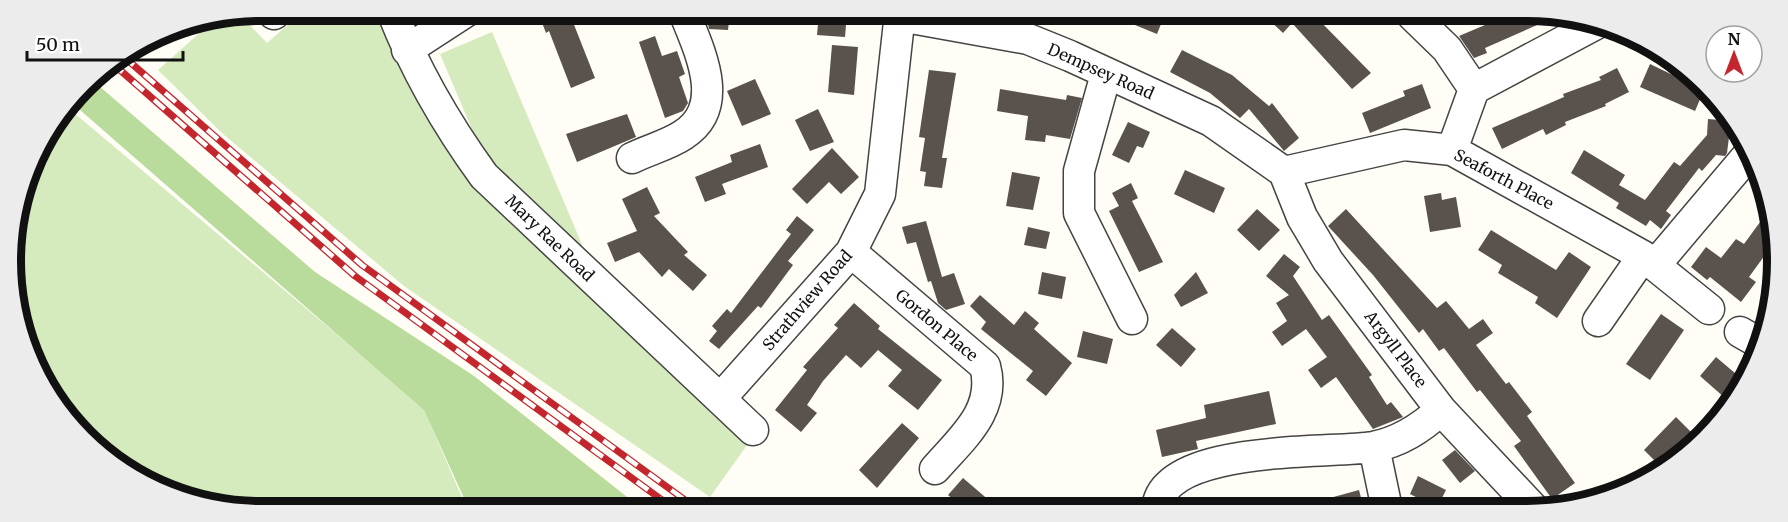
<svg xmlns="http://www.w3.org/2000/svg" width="1788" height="522" viewBox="0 0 1788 522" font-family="Merriweather,serif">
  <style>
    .green { fill: #d5ebbd }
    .forest { fill: #b9dc9c }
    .building { fill: #5a524d }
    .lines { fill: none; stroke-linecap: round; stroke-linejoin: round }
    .minor-casing { stroke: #444; stroke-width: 33 }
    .minor { stroke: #fff; stroke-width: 30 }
    .rail-casing { stroke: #c4262e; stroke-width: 7 }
    .rail { stroke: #fff; stroke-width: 4.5; stroke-dasharray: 14; stroke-linecap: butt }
    .labels { text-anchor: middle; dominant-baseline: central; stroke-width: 6; stroke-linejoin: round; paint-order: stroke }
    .street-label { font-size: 16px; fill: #111; stroke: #fff }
    .rim { fill: none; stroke: #111; stroke-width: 8 }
  </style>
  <rect width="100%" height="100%" fill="#fffdf5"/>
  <path class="green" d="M331,11h54l97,179 268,251 -40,56 -306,-211 -181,-152 -65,-64 56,-50 26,-5 27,28 31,-27 25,2z
    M492,32l97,229 -109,-113 -40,-94z
    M73,112l350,295 43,100h-254l-77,-29 -73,-65 -43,-87 -8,-82 22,-81z"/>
  <path class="forest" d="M91,79l224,193 159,104 167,132 -173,-1 -44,-97 -344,-300 -6,-9z"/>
  <path class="building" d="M538,12h31l26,66 -24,10 -22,-57 -3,2z
    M706,12h24l-2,18 -19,-1z
    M819,13h28l-2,24 -28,-2z
    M1108,14h57l-8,20z
    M1263,14h50l58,59 -19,16 -60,-66 -9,10z
    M1489,15h71l-75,33 2,5 -13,5 -15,-22 33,-14z
    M655,36l7,20 15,-5 8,23 -6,3 9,26 -5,8 -18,7 -26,-76z
    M832,45l26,2 -4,48 -26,-3z
    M1182,50l50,25 37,31 3,-3 27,35 -15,13 -35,-42 -9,9 -30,-25 -40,-21z
    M1650,64l54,26 -9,21 -55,-24z
    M1617,68l12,24 -24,12 1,2 -41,16 1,3 -20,10 -3,-6 -41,20 -10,-21 72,-31 -1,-3 38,-14 -2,-3z
    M929,70l27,3 -14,85h5l-5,30 -18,-2 2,-14 -6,-1 5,-33 -6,-1z
    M755,79l16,35 -29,12 -15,-35z
    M1422,84l9,24 -61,25 -8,-20 43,-17 -2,-5z
    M1000,89l66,11 1,-5 15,3 -12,41 -24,-4 -1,7 -20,-2 3,-24 -31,-5z
    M818,109l16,33 -24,9 -15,-31z
    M627,114l9,23 -59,25 -11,-28z
    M1708,119l23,2 -4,32 -2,3 -9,-1 -14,16 -3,-3 -33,43 5,4 -10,14 -11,-9 -4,6 -30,-18 3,-5 -48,-30 13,-23 41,25 -6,10 26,15 29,-38 6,4 27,-31z
    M1128,122l22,10 -7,16 -6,-2 -8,17 -17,-8z
    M760,144l8,23 -46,17 4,10 -21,8 -10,-25 37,-15 -2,-7z
    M832,148l27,29 -18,17 -12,-12 -22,22 -15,-15z
    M1185,170l40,18 -11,25 -40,-19z
    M1012,172l28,5 -7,33 -27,-4z
    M1131,183l7,15 -6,3 31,61 -24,10 -30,-61 10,-5 -7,-13z
    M647,187l13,26 -6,3 34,36 -4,3 23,20 -14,16 -24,-22 -7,8 -23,-25 -24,10 -8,-19 30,-12 -15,-32z
    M1441,193l1,7 14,-3 5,30 -31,5 -6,-36z
    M1771,207l2,37 -24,33 7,5 -15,20 -31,-25 -3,3 -16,-13 15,-20 15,11 15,-19 8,5z
    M1257,209l23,21 -21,21 -22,-21z
    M1346,209l91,99 9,-7 23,28 14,-10 10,14 -17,12 30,39 3,-2 23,30 -5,4 48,67 -23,16 -38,-53 7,-5 -41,-51 -3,2 -33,-44 -5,3 -16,-22 -4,4 -46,-58 -45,-49z
    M797,216l17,14 -26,31 5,4 -32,43 -3,-2 -39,43 -10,-8 8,-10 -5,-5 15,-17 4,4 60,-79 -5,-4z
    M926,221l16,56 12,-4 11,31 -19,6 -8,-7 -7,-22 -3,1 -12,-40 -9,2 -5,-17z
    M1028,227l22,5 -4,17 -22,-4z
    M1491,230l65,40 13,-18 22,15 -34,51 -22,-15 3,-6 -40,-24 4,-8 -24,-15z
    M1284,254l16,13 -7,9 29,44 7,-5 43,60 -3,2 18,28 4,-3 12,15 -30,12 -37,-52 -15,11 -13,-18 19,-13 -21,-28 -24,17 -10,-14 15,-11 -11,-18 13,-8 -23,-19z
    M1042,272l24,5 -4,22 -24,-5z
    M1196,272l12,21 -27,14 -7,-12z
    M980,295l34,30 11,-14 14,12 -5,6 38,34 -26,33 -20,-16 7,-9 -52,-42 5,-7 -16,-16z
    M854,303l26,23 -2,3 64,51 -24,30 -30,-24 14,-16 -24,-20 -17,18 -15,-13 -23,26 -16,24 10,8 -16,19 -26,-22 32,-40 -4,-3 35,-39 -4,-3z
    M1661,314l23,16 -34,50 -24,-16z
    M1172,328l24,21 -15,18 -25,-22z
    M1083,331l30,8 -6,25 -30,-7z
    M1716,357l26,22 -17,19 -25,-22z
    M1269,391l7,33 -80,17 2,8 -36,8 -6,-27 50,-12 -2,-13z
    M1676,417l18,18 -32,33 -18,-18z
    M902,423l17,15 -42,50 -18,-18z
    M1455,450l20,21 -15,12 -18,-23z
    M1418,476l28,14 -9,18 -27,-14z
    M963,478l35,30h-35l-15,-13z
    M1359,490l5,19h-55l-1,-5z"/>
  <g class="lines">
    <g class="minor-casing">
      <path id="minor" d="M272,11l2,3
        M392,11c23,59 55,114 92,165l269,254
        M1412,15l35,34 27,40
        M900,16l128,23 42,17 141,65 73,51
        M407,50l60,-39
        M1106,74l-27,97v42l53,106
        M1452,150l22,-61 122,-65
        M632,158c16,-8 36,-13 51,-23 45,-29 16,-85 1,-123
        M1284,172l120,-27 48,5 191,106 66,53
        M1284,172l18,45 26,44 113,149 92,98
        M851,252l134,114c12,44 -23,72 -50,103
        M1656,264l93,-110
        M1598,321l45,-65
        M1740,332l21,12
        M720,399l131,-147 29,-58 20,-181
        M1374,447l13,62
        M1157,509c5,-65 170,-55 216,-62 27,-5 48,-19 68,-37"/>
    </g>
    <use href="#minor" class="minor"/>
    <g class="rail-casing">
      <path id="rail" d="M123,56l239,209 334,243
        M112,63l243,213 318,232"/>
    </g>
    <use href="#rail" class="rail"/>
  </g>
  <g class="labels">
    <g class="street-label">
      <text transform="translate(1101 71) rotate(24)">Dempsey Road</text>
      <text transform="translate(1504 179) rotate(28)">Seaforth Place</text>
      <text transform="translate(550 238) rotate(44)">Mary Rae Road</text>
      <text transform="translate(807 300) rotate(-49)">Strathview Road</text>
      <text transform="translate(937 325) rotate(40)">Gordon Place</text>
      <text transform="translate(1396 349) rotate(53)">Argyll Place</text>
    </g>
  </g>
  <path d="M0 0H1788V522H0ZM261 21H1527A240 240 0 0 1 1767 261V261A240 240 0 0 1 1527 501H261A240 240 0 0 1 21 261V261A240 240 0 0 1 261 21Z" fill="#ececec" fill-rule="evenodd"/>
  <path class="rim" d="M261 21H1527A240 240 0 0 1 1767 261V261A240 240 0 0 1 1527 501H261A240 240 0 0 1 21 261V261A240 240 0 0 1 261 21Z"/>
  <g transform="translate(1734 54)"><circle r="28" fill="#ffffff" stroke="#a0a0a0" stroke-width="1.5"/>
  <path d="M0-4.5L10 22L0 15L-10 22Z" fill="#c4262e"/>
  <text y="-9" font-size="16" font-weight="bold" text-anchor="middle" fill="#111111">N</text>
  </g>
  <path d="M27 51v9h156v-9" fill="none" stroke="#111111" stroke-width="3"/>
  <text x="36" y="51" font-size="18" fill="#111111" stroke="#ffffff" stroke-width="4.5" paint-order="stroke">50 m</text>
</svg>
